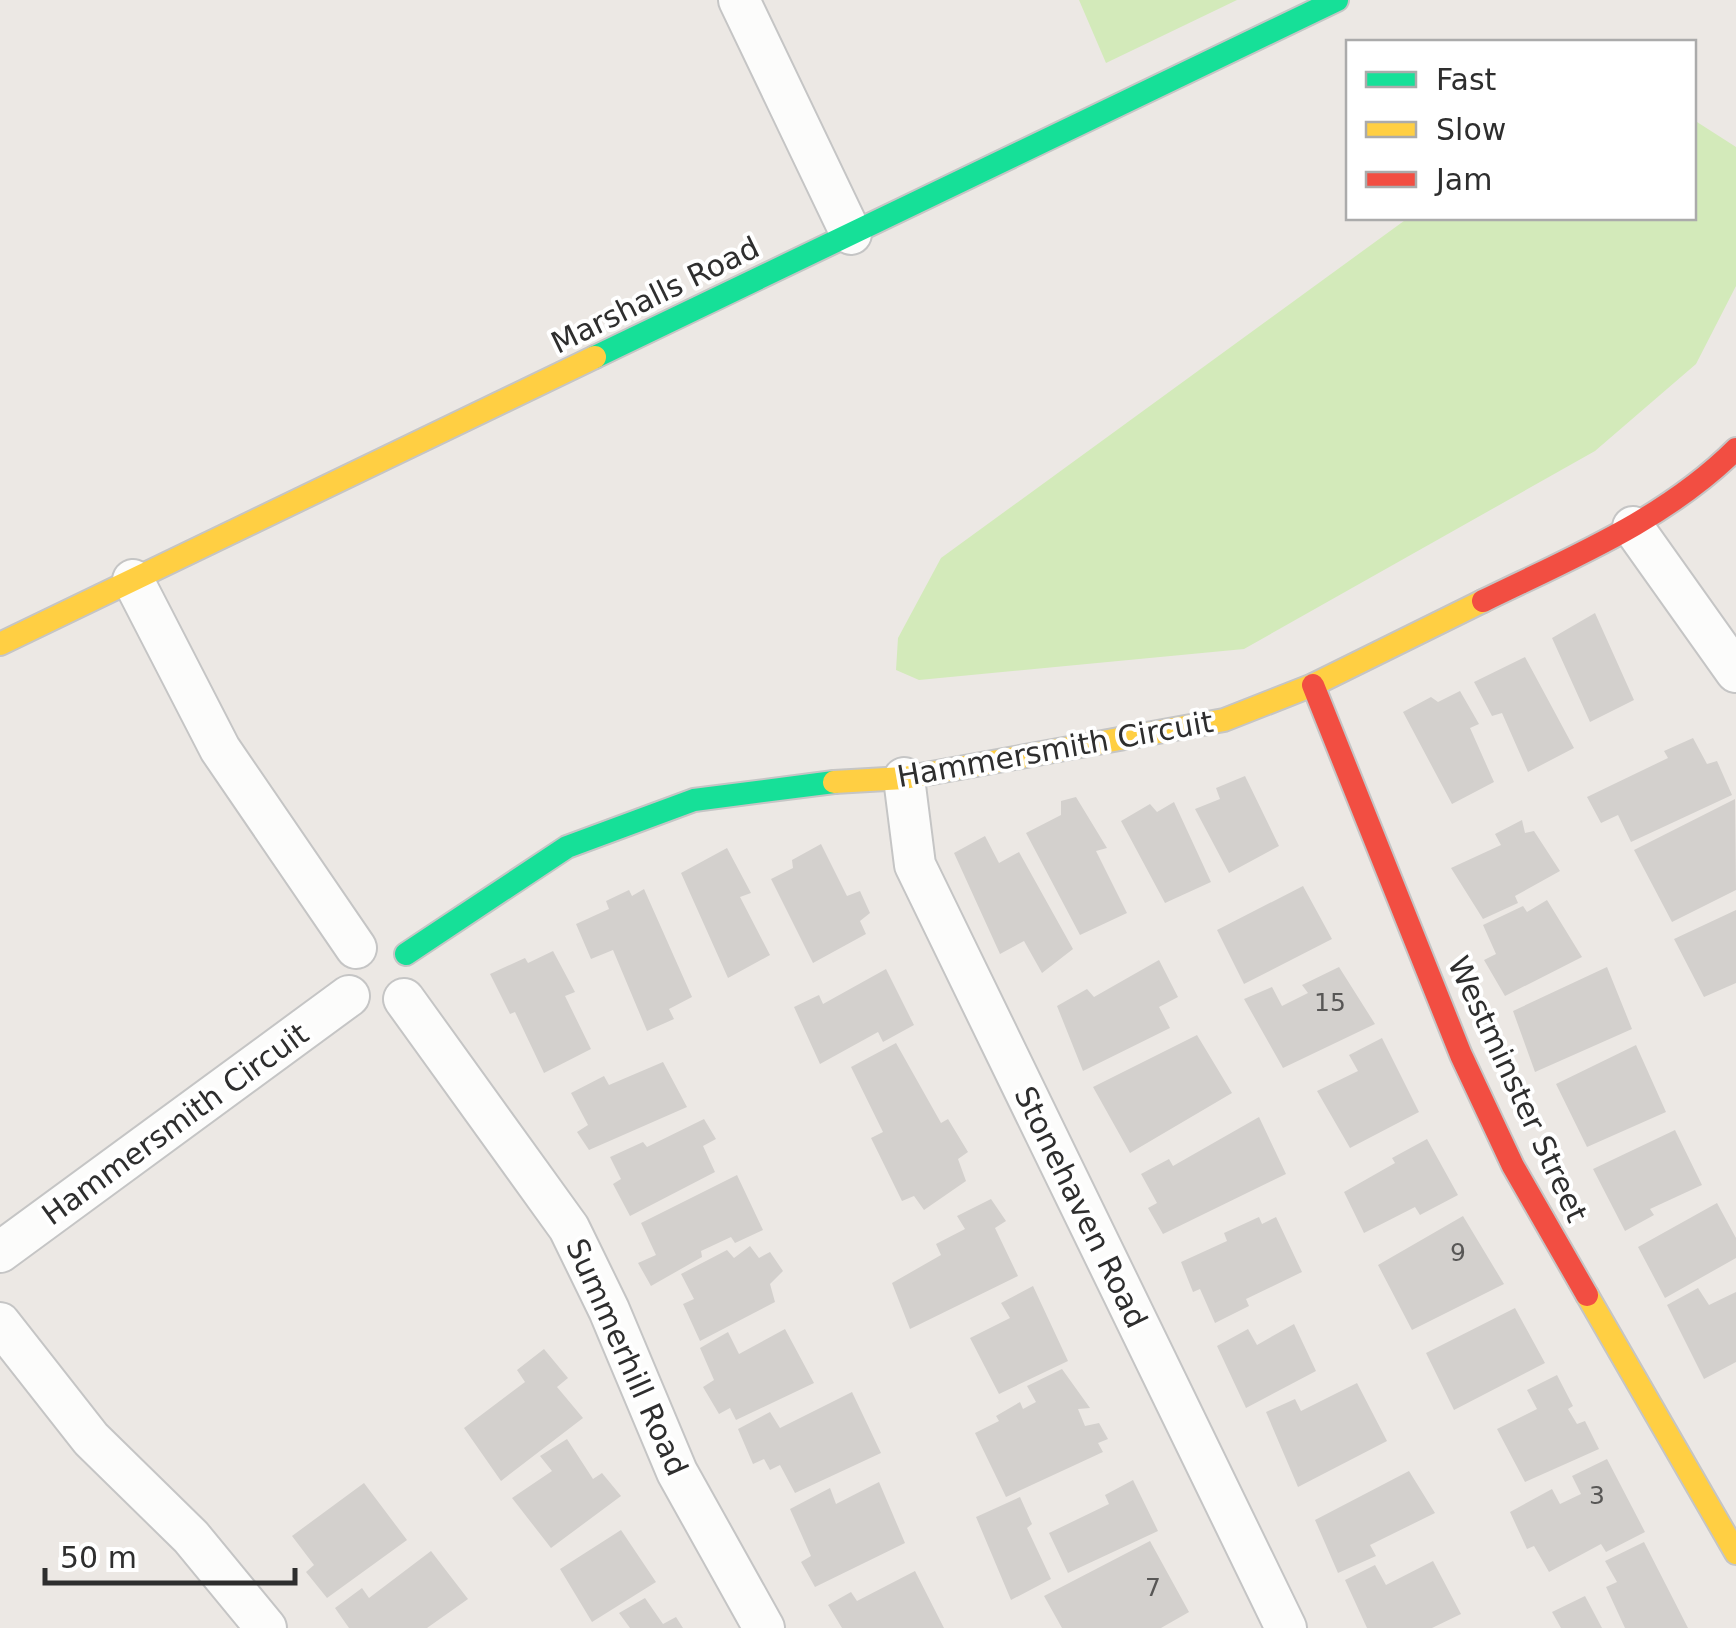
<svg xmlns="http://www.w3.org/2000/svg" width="1736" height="1628" viewBox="0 0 1736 1628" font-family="'DejaVu Sans',sans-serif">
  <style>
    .green { fill: #d3eaba }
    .building { fill: #d3d0cd }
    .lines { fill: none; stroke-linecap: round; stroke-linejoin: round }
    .street-casing { stroke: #c5c5c5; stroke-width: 44 }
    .fast-casing { stroke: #c5c5c5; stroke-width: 26 }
    .slow-casing { stroke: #c5c5c5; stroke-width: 26 }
    .jam-casing { stroke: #c5c5c5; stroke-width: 26 }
    .street { stroke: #fcfcfb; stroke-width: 40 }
    .fast { stroke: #16e098; stroke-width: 22 }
    .slow { stroke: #ffcf43; stroke-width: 22 }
    .jam { stroke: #f24e42; stroke-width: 22 }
    .labels { text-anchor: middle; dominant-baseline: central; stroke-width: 8; stroke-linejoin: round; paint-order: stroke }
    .number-label { font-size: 25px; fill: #585756 }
    .street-label { font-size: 30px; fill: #2e2e2e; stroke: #fff }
  </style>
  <rect width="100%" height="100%" fill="#ece8e4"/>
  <path class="green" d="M1079,0h158l-131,63z
    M1697,122l39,25v139l-40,78 -101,87 -351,198 -325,31 -23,-10 2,-32 43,-80 467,-340h286v-95z"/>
  <path class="building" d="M1595,613l39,87 -44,22 -38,-84z
    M1525,657l49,91 -46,24 -26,-59 -10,3 -18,-34z
    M1460,691l19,33 -9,4 24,54 -42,22 -49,-92 28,-15 7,5z
    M1693,738l14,26 10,-3 15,34 -101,47 -13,-27 -17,8 -14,-26 81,-39 -4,-7z
    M1245,776l34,70 -50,27 -34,-64 25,-10 -4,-11z
    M1076,797l31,51 -11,3 31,62 -47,22 -54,-102 35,-18v-14z
    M1735,799l1,91 -64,32 -38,-72z
    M1174,802l37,80 -46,21 -44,-82 29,-17 7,8z
    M1522,820l3,13 9,-2 26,40 -45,25 3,7 -35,16 -32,-51 50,-23 -6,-11z
    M985,836l14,27 20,-11 54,97 -31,24 -18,-32 -24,13 -46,-101z
    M821,844l26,52 13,-5 10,22 -10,8 6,13 -53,29 -42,-84 22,-11 -1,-8z
    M727,848l24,45 -11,4 30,58 -42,23 -47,-105z
    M1303,886l29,53 -88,45 -27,-54z
    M644,889l48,108 -23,12 5,10 -27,12 -34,-81 -22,9 -15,-35 33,-15 -3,-8 23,-11 3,6z
    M1547,900l35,57 -77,39 -21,-36 12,-6 -13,-29 40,-19 4,6z
    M1736,910v73l-32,14 -30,-58z
    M553,951l22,41 -10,4 26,53 -47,24 -29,-61 -5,2 -20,-40 35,-16 3,5z
    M1159,960l19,37 -19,10 11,21 -87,43 -26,-65 30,-17 7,8z
    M1339,967l36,57 -92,44 -39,-69 28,-12 10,19 26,-13 -6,-8z
    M1607,967l25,62 -97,43 -22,-61z
    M886,969l28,56 -31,17 -5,-10 -58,32 -26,-57 25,-12 4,9z
    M1197,1035l35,58 -102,60 -37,-66z
    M1382,1038l37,74 -69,36 -33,-57 41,-20 -9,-16z
    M896,1043l45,80 7,-4 20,33 -10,7 8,22 -42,29 -10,-14 -12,5 -31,-63 12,-6 -32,-65z
    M1636,1045l30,67 -79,35 -31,-63z
    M663,1062l24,45 -98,43 -12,-18 11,-7 -17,-32 33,-17 5,9z
    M1259,1117l27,57 -123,60 -15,-26 9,-5 -16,-29 28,-15 4,7z
    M704,1119l12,20 -13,7 12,26 -85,44 -17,-32 8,-5 -11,-22 33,-15 4,5z
    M1675,1130l27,55 -52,24 4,6 -29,16 -32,-62z
    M1427,1139l31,56 -38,20 -5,-8 -51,26 -20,-41 51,-29 -3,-5z
    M737,1175l26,55 -28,13 -4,-6 -30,14 1,6 -51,29 -13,-23 18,-8 -15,-32z
    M991,1199l15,22 -11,7 23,48 -108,53 -18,-46 49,-28 -5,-11 29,-15 -8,-13z
    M1717,1203l19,35v20l-71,40 -27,-51z
    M1463,1216l41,68 -92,46 -34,-65z
    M1259,1217l3,7 14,-7 26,55 -56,27 3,7 -34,17 -15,-34 -7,3 -12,-30 46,-21 -3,-8z
    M750,1246l9,12 11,-6 13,19 -13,13 5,18 -75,39 -17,-37 11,-5 -13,-25 46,-24 7,8z
    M1033,1286l35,75 -69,33 -29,-56 40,-20 -9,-15z
    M1698,1288l11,17 27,-13v70l-32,17 -37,-74z
    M1515,1308l30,55 -91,47 -28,-57z
    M1294,1324l22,47 -70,37 -29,-62 31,-17 9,16z
    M785,1329l29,54 -78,37 -6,-12 -11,6 -16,-27 11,-7 -14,-32 28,-16 11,22z
    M544,1349l24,29 -11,9 26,31 -82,63 -37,-53 61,-46 -8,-12z
    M1062,1369l28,39 -12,1 7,17 14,-3 9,16 -10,4 5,9 -97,45 -31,-64 24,-12 -3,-5 24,-14 3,7 13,-7 -9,-16z
    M1557,1375l16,31 -5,3 9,15 8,-3 14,28 -74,33 -28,-53 40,-20 -10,-19z
    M1357,1383l30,58 -89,46 -32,-75 29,-13 6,12z
    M852,1392l29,61 -86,40 -15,-28 -10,5 -6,-11 -11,5 -15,-35 32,-17 10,16z
    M567,1439l26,40 9,-6 19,23 -70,52 -39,-50 40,-27 -12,-15z
    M1607,1459l38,73 -39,20 -5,-8 -52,28 -15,-26 -7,3 -17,-37 42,-23 8,15 21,-10 -9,-18z
    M1409,1471l26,42 -65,32 6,11 -38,17 -23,-53z
    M1133,1480l25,51 -90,42 -19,-40 60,-29 -4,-9z
    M879,1482l26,61 -90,44 -14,-25 10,-6 -21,-47 40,-21 6,16z
    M364,1483l43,57 -80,58 -21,-26 8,-7 -22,-29z
    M1020,1497l12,27 -5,4 24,51 -40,21 -35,-83z
    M621,1530l35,52 -64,40 -32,-53z
    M1150,1541l39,71 -28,16h-99l-18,-32z
    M1644,1542l44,86h-63l-19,-41 11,-5 -12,-21z
    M431,1551l37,48 -41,29h-78l-14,-20 27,-20 7,10z
    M1433,1561l28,53 -29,14h-65l-22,-48 30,-15 11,20z
    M915,1571l29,57h-102l-14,-23 23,-13 6,9z
    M1585,1596l17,32h-41l-9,-16z
    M645,1598l18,26 13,-7 7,11h-53l-11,-15z"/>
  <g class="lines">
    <g class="street-casing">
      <path id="street" d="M739,0l112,234
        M1633,527l103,145
        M133,580l87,169 136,199
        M904,778l11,87 371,763
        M404,999l165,229 40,82 68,162 87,156
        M0,1252l349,-256
        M0,1323l91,116 100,98 75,91"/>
    </g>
    <g class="fast-casing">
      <path id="fast" d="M595,357l742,-357
        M406,954l161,-107 127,-47 140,-18"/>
    </g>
    <g class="slow-casing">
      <path id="slow" d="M0,644l595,-287
        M834,782l70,-4 320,-58 89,-35 170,-84
        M1587,1295l149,258"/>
    </g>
    <g class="jam-casing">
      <path id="jam" d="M1483,601c88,-43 183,-82 253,-152
        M1313,685l148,370 52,111 74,129"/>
    </g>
    <use href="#street" class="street"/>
    <use href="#fast" class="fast"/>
    <use href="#slow" class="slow"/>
    <use href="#jam" class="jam"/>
  </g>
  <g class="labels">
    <g class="number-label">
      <text x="1330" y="1002">15</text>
      <text x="1458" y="1252">9</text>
      <text x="1597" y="1495">3</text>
      <text x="1153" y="1587">7</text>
    </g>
    <g class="street-label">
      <text transform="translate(655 295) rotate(-26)">Marshalls Road</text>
      <text transform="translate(1055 749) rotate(-10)">Hammersmith Circuit</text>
      <text transform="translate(1518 1089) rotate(65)">Westminster Street</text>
      <text transform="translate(175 1124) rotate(-36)">Hammersmith Circuit</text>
      <text transform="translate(1081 1207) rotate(64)">Stonehaven Road</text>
      <text transform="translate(627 1357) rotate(66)">Summerhill Road</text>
    </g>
  </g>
  <rect x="1346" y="40" width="350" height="180" fill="#ffffff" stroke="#ababab" stroke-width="2.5"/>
  <rect x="1366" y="72" width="50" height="15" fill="#16e098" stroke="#ababab" stroke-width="2.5"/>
  <text x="1436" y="90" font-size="30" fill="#2e2e2e">Fast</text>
  <rect x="1366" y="122" width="50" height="15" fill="#ffcf43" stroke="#ababab" stroke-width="2.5"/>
  <text x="1436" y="140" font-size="30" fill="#2e2e2e">Slow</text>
  <rect x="1366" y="172" width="50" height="15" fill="#f24e42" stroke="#ababab" stroke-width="2.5"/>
  <text x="1436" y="190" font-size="30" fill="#2e2e2e">Jam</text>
  <path d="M45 1568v15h250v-15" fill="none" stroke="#2e2e2e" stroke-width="5"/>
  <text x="60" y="1568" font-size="30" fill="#2e2e2e" stroke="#ffffff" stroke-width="8" paint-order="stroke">50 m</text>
</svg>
